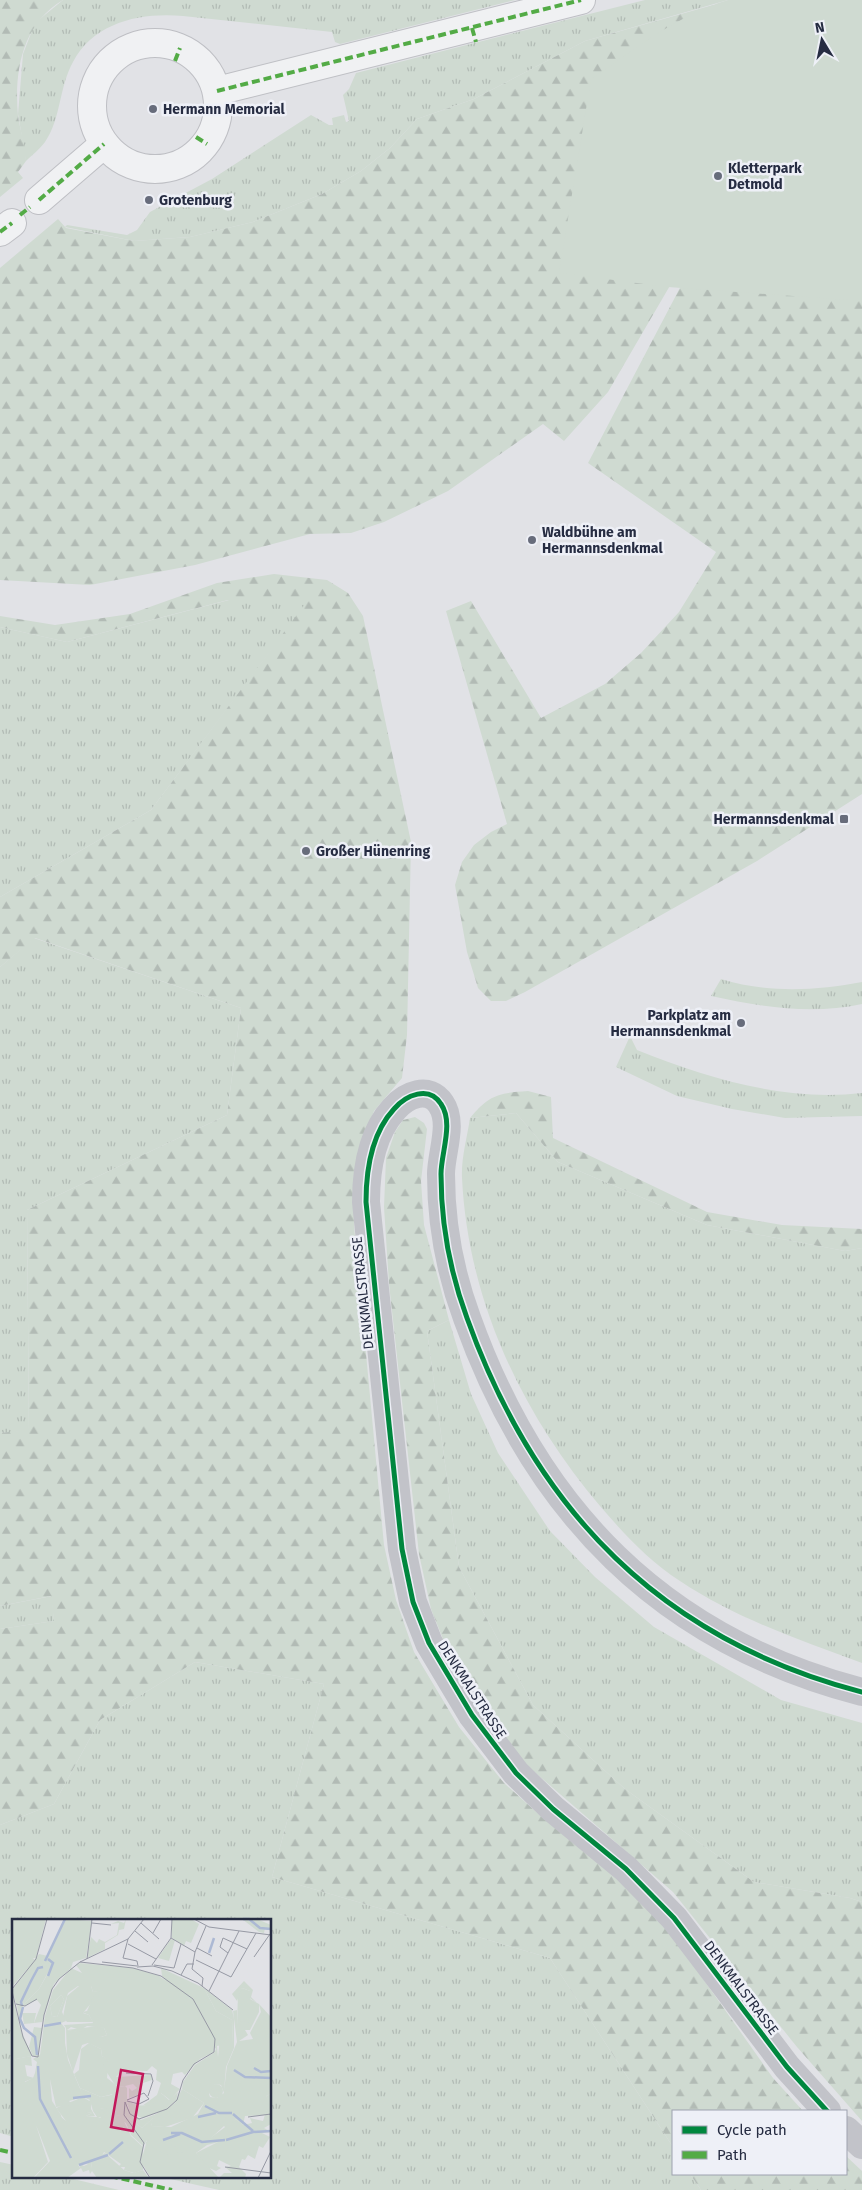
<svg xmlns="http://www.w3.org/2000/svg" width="862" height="2190" viewBox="0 0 862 2190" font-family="'Fira Sans',sans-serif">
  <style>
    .grass { fill: url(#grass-tufts) }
    .forest { fill: url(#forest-firs) }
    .pitch { fill: #cfdad1 }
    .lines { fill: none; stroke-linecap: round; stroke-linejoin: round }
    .street-casing { stroke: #bebfc4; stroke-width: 30 }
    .street { stroke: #f0f1f3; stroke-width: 28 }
    .secondary { stroke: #c2c3c9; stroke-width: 28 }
    .quiet { stroke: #53ab46; stroke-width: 4; stroke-dasharray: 8 4; stroke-linecap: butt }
    .cycleway-casing { stroke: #eef0f7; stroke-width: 8 }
    .cycleway { stroke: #00873e; stroke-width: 5 }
    .poi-dot { fill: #676c7b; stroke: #eef0f7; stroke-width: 2 }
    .labels { text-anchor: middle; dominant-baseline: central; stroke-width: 5; stroke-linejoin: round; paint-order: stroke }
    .poi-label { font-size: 14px; font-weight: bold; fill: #262c42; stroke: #eef0f7; text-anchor: start }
    .street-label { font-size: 14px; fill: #262c42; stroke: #eef0f7 }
    .inset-river { fill: none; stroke: #acb9d4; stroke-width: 2.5 }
    .inset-road { fill: none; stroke: #9699a4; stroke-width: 1 }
    .view { fill: #c2185b; fill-opacity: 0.15; stroke: #c2185b; stroke-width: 2.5 }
    .inset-edge { fill: none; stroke: #262c42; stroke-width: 2.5 }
  </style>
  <defs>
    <pattern id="grass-tufts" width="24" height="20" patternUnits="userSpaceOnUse" patternTransform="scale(1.25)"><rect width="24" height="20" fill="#cfdad1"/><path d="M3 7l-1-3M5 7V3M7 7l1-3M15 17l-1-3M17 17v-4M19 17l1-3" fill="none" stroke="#b2bbb5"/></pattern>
    <pattern id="forest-firs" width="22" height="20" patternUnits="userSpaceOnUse" patternTransform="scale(1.25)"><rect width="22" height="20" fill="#cfdad1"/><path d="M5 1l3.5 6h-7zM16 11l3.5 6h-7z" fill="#b2bbb5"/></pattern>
  </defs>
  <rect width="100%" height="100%" fill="#e1e2e6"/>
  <path class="grass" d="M63,0h452l-175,44 -5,-2 -3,-10 -149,-16c-42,-4 -89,6 -110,46 -14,25 -12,57 -28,80 -5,7 -13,13 -19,19l-8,-47 5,-60 12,-31z
    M645,0h83l-143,41 -111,58 -57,20 -27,29 -29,23 -39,23 -69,28 -63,15 -56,4 -69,-14 2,-2 60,10 10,-5 13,-18 62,-33 99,-64 18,10h4l-1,-7 12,-3 2,7 3,-1 -6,-26 6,-6 7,-16z
    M229,600h80l-158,210 -151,87v-270l67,15z
    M34,938l207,70 -14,107 -200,95 2,221 -29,2v-466z
    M721,979c45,14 94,12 141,3v22c-51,11 -100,3 -151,-8z
    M630,1036l7,14c70,28 148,52 225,43v23l-77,2 -53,-9 -55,-13 -61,-29z
    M516,1113l42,49 149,63 138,26 17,-3v415c-62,-23 -127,-45 -182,-82 -31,-20 -56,-47 -80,-75 -78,-92 -132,-205 -138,-328 -1,-19 5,-40 8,-60z
    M449,1320l22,74 27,59 52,78 45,46 59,50 127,73 81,23v179l-12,-4 -96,-16 -129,-93 -92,-84 -74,-138 -32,-236z
    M52,1596l2,25 -54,8v-23z
    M195,1662l129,22 -52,193 278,81 123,189v27h17l11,16h-482l-62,-14h113v-256h-256v217l-14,-4v-308l54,-21 46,-84z
    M0,2162l14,3v11h47l58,14h-119z"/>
  <path class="forest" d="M0,0h63c-41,24 -49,71 -45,116 2,14 8,30 8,45l-8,11 5,6 -23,19z
    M862,0v794l-105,67 -232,131 -19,9h-15l-13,-13 -11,-36 -12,-67 7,-23 12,-17 17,-13 16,-8 -61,-213 25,-10 70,117 64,-34 36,-31 38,-41 37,-60 -128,-89 105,-200z
    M713,5l11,188 -116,199 -44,49 -21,-17 -95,67 -64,31 -33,11 -41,1 -115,31 -105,20 -90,-5v-312l58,-49 8,9 68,13 56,-4 63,-15 69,-28 39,-23 29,-23 27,-29 57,-20 111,-58z
    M274,574l53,6 21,13 15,23 48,226 -4,193 -5,43 -28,33 -13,34 -7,33v48l30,319 12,55 18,52 45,75 45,56 40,36 79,62 42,44 108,153 30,33h-130v36l-123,-189 -278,-81 52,-193 -129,-22 -95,58 -46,84 -54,21v-196l54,-8 -3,-25 -51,10v-173l29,-3 -2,-220 200,-95 14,-107 -206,-70 -35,29v-70l151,-87 157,-210h-80l-161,42 -67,-15v-11l55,9 75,-11 87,-31z
    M528,1091l23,6 2,41 154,74 75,13 80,4v19l-17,3 -138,-26 -149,-63 -42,-49 -46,5c19,-23 28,-25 58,-27z
    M415,1117l9,6 3,6 -6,52 3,44 25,95 -22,11 32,236 74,138 92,84 129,93 96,16 12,4v219l-65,-74 -124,-155 -150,-130 -39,-51 -39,-67 -14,-35 -12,-55 -30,-270 -5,-77 2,-49 9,-26 8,-12z
    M846,2156l16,15v19h-161l-11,-16h156z"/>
  <path class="pitch" d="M728,0h134v301l-194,-14 -109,-14 32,-194c43,-29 86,-64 137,-79z"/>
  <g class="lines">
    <g class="street-casing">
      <path id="street" d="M92 106a63 63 0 1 1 126 0a63 63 0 1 1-126 0Z
        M217,91l364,-91
        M39,200l65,-56
        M0,232l12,-9"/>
    </g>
    <use href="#street" class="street"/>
    <path class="secondary" d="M827,2111l-40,-44 -113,-149 -48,-49 -73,-60 -37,-36 -44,-58 -43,-72 -16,-41 -11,-53 -36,-347c0,-32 5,-68 28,-93 12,-14 35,-24 47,-5 13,19 0,49 0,70 0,49 9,98 26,144 69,193 195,322 395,374
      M846,2130l16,15"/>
    <path class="quiet" d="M472,28l4,14
      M175,61l5,-13
      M217,91l364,-91
      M196,137l11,7
      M39,200l65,-56
      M20,215l10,-8
      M0,232l12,-9
      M0,2150l14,3
      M110,2176l62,14"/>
    <g class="cycleway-casing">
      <path id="cycleway" d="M827,2111l-40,-44 -113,-149 -48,-49 -73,-60 -37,-36 -44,-58 -43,-72 -16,-41 -11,-53 -36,-347c0,-32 5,-68 28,-93 12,-14 35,-24 47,-5 13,19 0,49 0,70 0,49 9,98 26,144 69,193 195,322 395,374"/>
    </g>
    <use href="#cycleway" class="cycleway"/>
  </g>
  <g class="poi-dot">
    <circle cx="153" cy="109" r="5"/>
    <circle cx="718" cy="176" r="5"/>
    <circle cx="149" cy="200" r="5"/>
    <circle cx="532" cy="540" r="5"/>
    <rect x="839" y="814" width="10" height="10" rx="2.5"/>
    <circle cx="306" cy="851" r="5"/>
    <circle cx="741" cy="1023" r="5"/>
  </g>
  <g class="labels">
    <g class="poi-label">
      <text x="163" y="109">Hermann Memorial</text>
      <text x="728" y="168">Kletterpark<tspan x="728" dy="16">Detmold</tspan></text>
      <text x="159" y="200">Grotenburg</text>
      <text x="542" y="532">Waldbühne am<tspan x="542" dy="16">Hermannsdenkmal</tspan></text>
      <text x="834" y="819" text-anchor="end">Hermannsdenkmal</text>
      <text x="316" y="851">Großer Hünenring</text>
      <text x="731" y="1015" text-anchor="end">Parkplatz am<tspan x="731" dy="16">Hermannsdenkmal</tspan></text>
    </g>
    <g class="street-label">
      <text transform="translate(363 1293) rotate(-96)">DENKMALSTRASSE</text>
      <text transform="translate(472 1690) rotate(57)">DENKMALSTRASSE</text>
      <text transform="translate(741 1988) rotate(53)">DENKMALSTRASSE</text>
    </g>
  </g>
  <g transform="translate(12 1919)">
    <rect width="259" height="259" fill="#e1e2e6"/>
    <path d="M39,48l-12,22 -15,15 -2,-3 17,-33zM149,49l43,20 12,23 16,9 1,23 -16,3 1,11h-6l4,-8 -54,-73zM67,67h12l2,6 9,-2 -19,23 6,2 4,7h-26l-4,-5 4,-21zM230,69l8,3v8l9,5v8l-6,12 -16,2 1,-33zM49,76l3,4 -5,13 -2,5 -5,-1 -2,-10zM10,94h14l-2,10 -10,1zM86,107l6,2 3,7 -6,2 -34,-7zM77,124l12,6 1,7 7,4 -2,18 10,8 9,1 -5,5 -20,5 -21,-9 -6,-14 5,-4 2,-21zM19,137l1,10 -7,-1 2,11 7,2 -13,5 -7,-9 -1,-8 3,-7zM197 172a7 7 0 1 1 14 0a7 7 0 1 1-14 0ZM170,170l22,14 -12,15 -27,9 -14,-1 2,-8 -11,10 -15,-11 -1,-10 15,13 15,-6 19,-11zM166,173l-2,9 -12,9 -21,8 -12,-4 -4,-10 1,-3 9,5 11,-1 13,-12 8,7zM259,175v30l-7,4 7,4 -9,1 8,4 -7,11 -4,-2 -4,13 -7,-4 -3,5 -3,-1 -3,8 7,7 -1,4h-26l5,-5h8l-7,-6 6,-1 -12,-6 -2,6 4,2 -5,3 -9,-4 -11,-14 24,-12 -11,-2 27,-20 7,6 9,-2 -2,-5 13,3 6,-19 -3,-6zM71,178l8,5 -4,10 5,1 -6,3 11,1 -4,-6 15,-4 1,6 -11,5 23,-3 10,21 12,11v23l-9,3 -10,-3 1,-3h-7l3,-3 -17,-12 -3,6 -10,4 1,7 -5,-6 -9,2 -10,-15 -8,-34 6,5 -10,-13z" fill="#cfdad1"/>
    <path d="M0,0h34l-10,39h-3l2,2 -23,27zM52,0l28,2 -6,37 -13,4 -2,6 11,5 -6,-8 3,-2 54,5 26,8 33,23 22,37v16l-14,7 -15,16 -3,-3 -9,2 -2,10 9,5 -10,11 -9,-7v6l-4,-2 -1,5 -10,5 -1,-2 -4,1h-4l-4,-1 -3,-2 12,3 15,-11 4,-12 -5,-3 1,-10 -5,-4 -5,5 -24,-1 -7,7 35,-2 1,5 -9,3 -2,11 -12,4v-10l3,3 5,-3 -4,-4 -8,2 2,2v29l15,11 12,-11 -3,9 20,1 27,-13 6,-11 -22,-14 1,-7 12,-17 20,-13 2,3 -4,2h5l2,-20h4l1,6h8l-1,-23 -16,-9 -12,-23 28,22 2,9v29l-8,19 -2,24 3,-25 10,-24 -4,-31 4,-1v16l4,-5 12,3 -3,6h-5l3,5 -9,6 14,-2 -3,-6 11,-21 -2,-8 12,13v77l-5,2 4,6 -5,13 -20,1 -2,9 -7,-6 -9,10 -3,-3 -14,13 11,-2 2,4 -16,4 -11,8 23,25h-68l-10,-16 6,-22 -4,6 -12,-11 -5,-12 -7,-3 2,-5 -20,4 -1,-4 8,-2v-5l-8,1 4,3 -4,1 -7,-2 -2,-7v5l4,7h-9l6,-3 -6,-1 1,-9 3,-3 -7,-3 -14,4 4,4 -17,2 -6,-28 2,22 9,14 7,34 6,3h-3l9,16v-4l4,2 6,-3 2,6 -1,-7 14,-9 19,17 9,3 10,-3 6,8h-52l-5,-7 -2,3 -1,-4 -6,2 -2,-4 -14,10h-33l16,-17 -14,-36 12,37 -15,16h-21v-185l8,35 12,28 -16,3 -2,6h5l6,17 8,-4 2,-5 2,-11 -4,-3 7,-4 5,-39 8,-26 18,-22 -17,16 -12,38 -8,1 7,-18 -4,-5 -14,6 -2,12 5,13 -7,-10 -2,-16 5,1 -6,-2 -4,-14 27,-36 9,2zM27,49h12l-12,21 -15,15 -2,-3zM66,67h13l2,6 8,-1 -7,4 -7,16 -5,1 7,3 4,8 -29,2 2,3 1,26 6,18 9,-27 6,-2 13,6 1,7 7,5 -5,1 -2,9h4l9,14 10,2 -14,8 -10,2 -21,-9 1,3 -13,-31 -3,-17v-15l-4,-5 5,-2 -4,-9 6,-19zM49,76l3,4 -5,13 -2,5 -5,-1 -2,-10zM75,107l17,2 3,7 -6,2 -14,-7 -6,2 -14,-2 4,-3 9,3zM203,165l6,1 3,8 -7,5 -7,-1 -1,-3zM230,0h15l14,6v4l-6,-1 -1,5 -5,-1zM232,62l9,9 -2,7 6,6 -9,-6 2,-6 -8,-3 -5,13 -5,-7zM22,108l8,1 -4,28h-5l-4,-9z" fill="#cfdad1" fill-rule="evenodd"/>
    <path d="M114,0l-2,10 -5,1 -1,5 -13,8v6l-18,9 4,-21 6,6 2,-4 6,3 12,-7 2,-12 -8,1 7,-3 6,2zM160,0h19l8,5 -8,19 -5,-2 -2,5 -12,-8zM159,20l4,1 -6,21 -11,-3zM148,215l3,5 20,13 -17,3 -21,-12z" fill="#cfdad1"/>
    <path class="inset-river" d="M231,0h6l11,9 11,1M197,34l5,-15M36,40l5,4 -5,13M33,42l20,-42M10,87l-1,-4 10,-21 7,-13 5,-1M11,88l-3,12 4,9 11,9 2,18M32,107l17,-3M26,147l2,33 31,59M242,149l7,4 10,-1M222,151l11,7 26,1M61,179l18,-2M193,187l14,7h13M221,195l20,17M186,198l18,-4M159,214h11l20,9 23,-2M151,221l17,-6M214,221l27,-8 18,-1M97,235l14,-12M67,246l29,-10"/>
    <path class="inset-road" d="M160,0l-1,19 24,14 -3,17 11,9 -1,8M182,0l15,8 62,8M80,4l19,2M129,4l18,16M123,12l13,11M141,14l8,-14M116,20l-5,19 14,3 1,5M116,25l28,15M185,29l15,8M183,33l11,-26M216,34l-8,-6 3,-9 24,11M242,38l16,-23M75,40l5,-40M184,41l35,17 25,-44M68,43l53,6 28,8 32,23 22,40 -1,13 -20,12 -11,16 -6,20 -10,9 -28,10 -9,-5 -5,-12 -1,13 20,28 -4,19 10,16M68,43l48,-23 16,-20M90,43l35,4M140,46l19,-27M142,46l20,3 7,-24M125,48l16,-1 19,5 26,12 35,27M169,56l6,-11h7M0,70l24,-30 11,-40M0,72l11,46 9,19 6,1 6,-42 8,-26 7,-10 21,-17M197,72l30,-60M4,85l9,2 12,-7M114,154l25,1 2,7 -5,15M115,181l17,-7 5,6 -10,5 -12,-3M236,198l23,-3M213,248l46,6M246,259l13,-27"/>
    <path class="view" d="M109,151l22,4 -10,57 -22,-4z"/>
    <rect width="259" height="259" class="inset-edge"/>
  </g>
  <rect x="672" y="2110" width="175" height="65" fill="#eef0f7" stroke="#9ea2af"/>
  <rect x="682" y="2126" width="25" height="8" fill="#00873e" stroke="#9ea2af"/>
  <text x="717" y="2135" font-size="15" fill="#262c42">Cycle path</text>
  <rect x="682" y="2151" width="25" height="8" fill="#53ab46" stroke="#9ea2af"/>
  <text x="717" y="2160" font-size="15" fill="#262c42">Path</text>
  <g transform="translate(822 40) rotate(350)" stroke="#eef0f7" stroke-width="4" paint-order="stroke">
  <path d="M0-4L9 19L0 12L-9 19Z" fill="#262c42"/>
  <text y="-8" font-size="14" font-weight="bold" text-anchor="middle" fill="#262c42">N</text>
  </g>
</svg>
